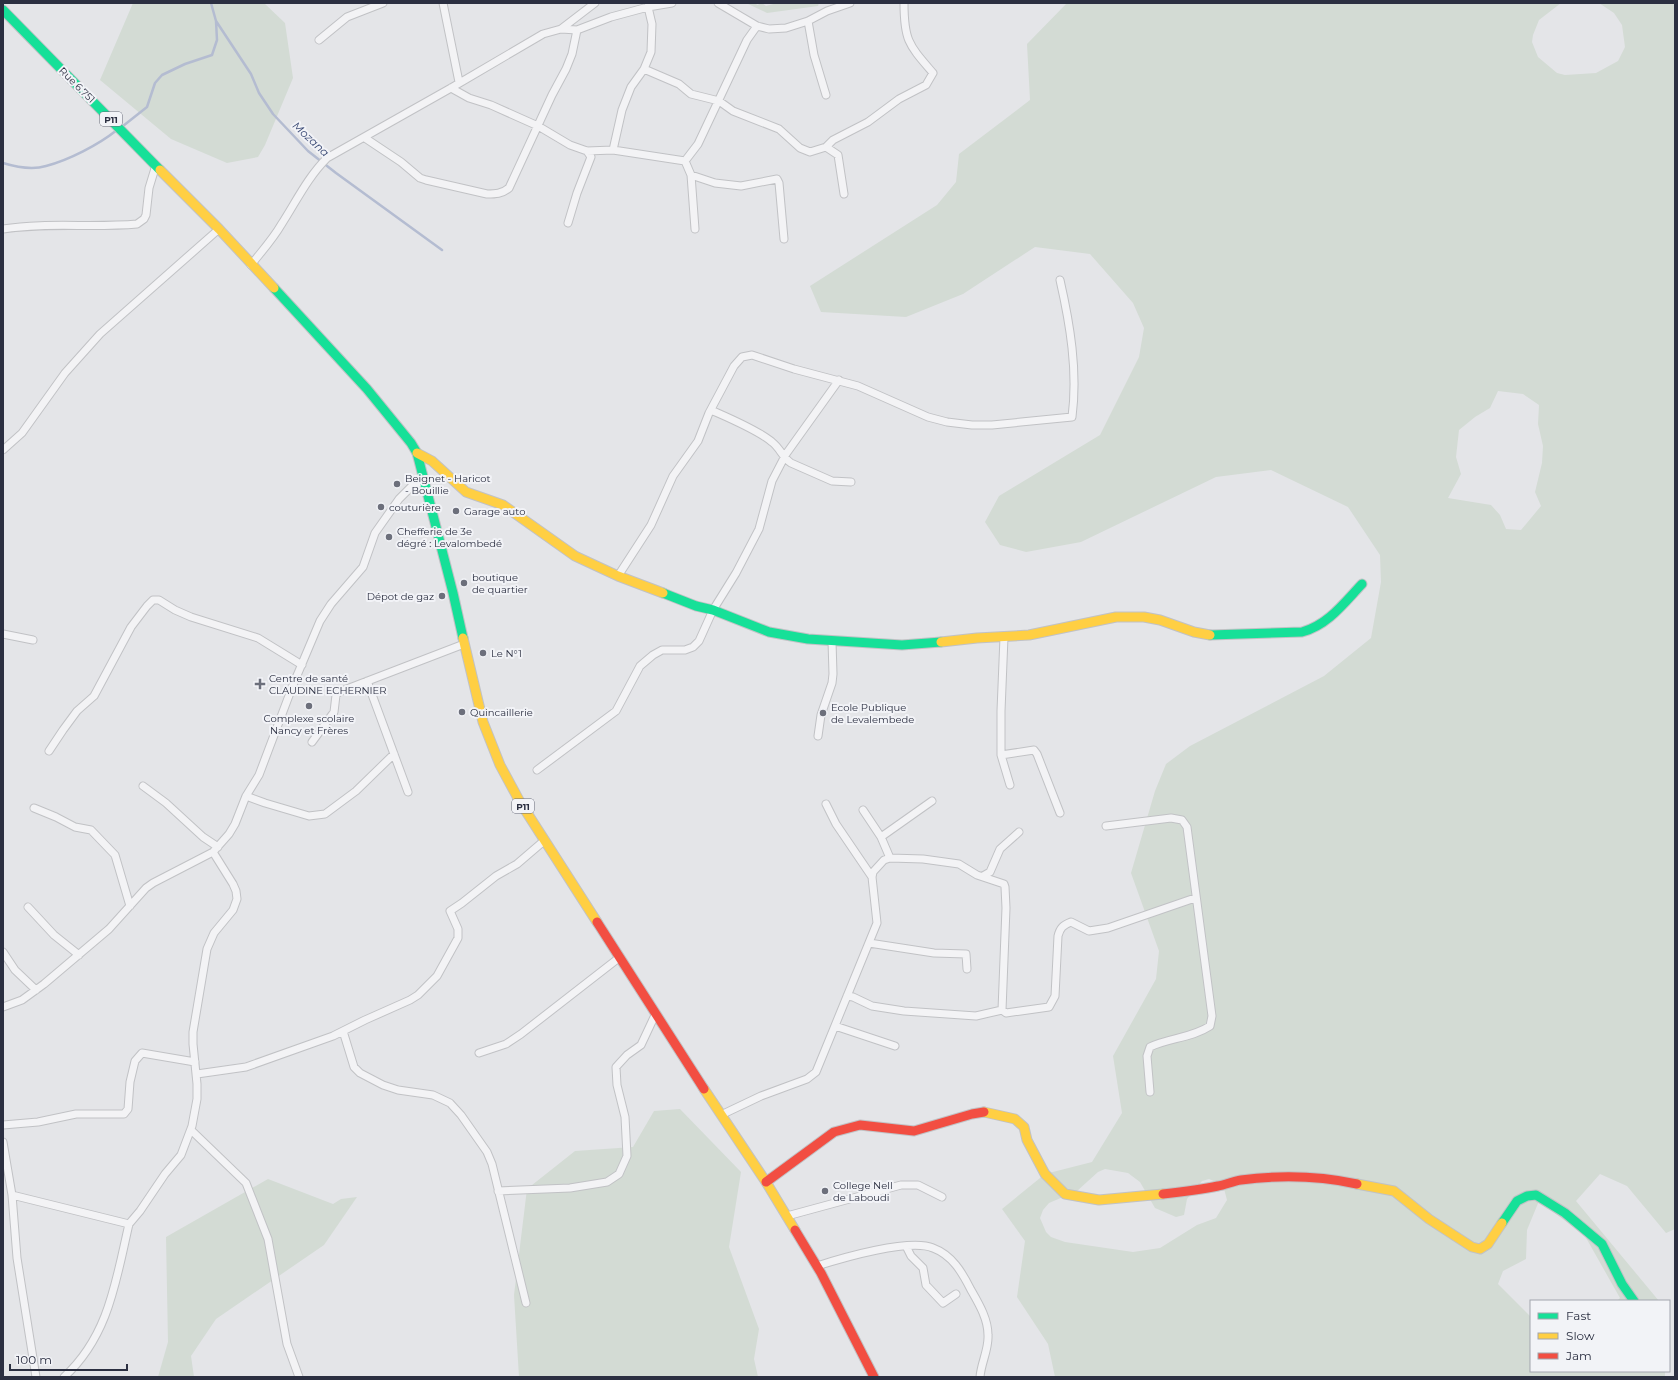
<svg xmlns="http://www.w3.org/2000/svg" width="1678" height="1380" viewBox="0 0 1678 1380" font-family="Montserrat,sans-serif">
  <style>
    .green { fill: #d3dbd4; fill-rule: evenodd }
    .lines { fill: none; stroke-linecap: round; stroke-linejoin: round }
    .stream { stroke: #b4bcd1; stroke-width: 2.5 }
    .street-casing { stroke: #c1c2c5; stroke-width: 9 }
    .fast-casing { stroke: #c1c2c5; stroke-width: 11 }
    .slow-casing { stroke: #c1c2c5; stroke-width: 11 }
    .jam-casing { stroke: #c1c2c5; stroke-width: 11 }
    .street { stroke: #f3f3f5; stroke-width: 7 }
    .fast { stroke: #16e098; stroke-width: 9 }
    .slow { stroke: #ffcf43; stroke-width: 9 }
    .jam { stroke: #f24e42; stroke-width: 9 }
    .poi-dot { fill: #6c6f7b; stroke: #f2f3f7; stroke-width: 1.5 }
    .labels { text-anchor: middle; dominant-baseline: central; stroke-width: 4; stroke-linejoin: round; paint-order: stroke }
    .shield { fill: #f2f3f7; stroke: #676a78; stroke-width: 1 }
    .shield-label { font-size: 9px; font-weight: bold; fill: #2b2f41 }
    .street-label { font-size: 10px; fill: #2b2f41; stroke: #f2f3f7 }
    .poi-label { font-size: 10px; fill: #2b2f41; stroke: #f2f3f7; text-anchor: start }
    .water-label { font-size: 11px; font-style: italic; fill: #374772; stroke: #f2f3f7 }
  </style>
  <rect width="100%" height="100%" fill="#e4e5e8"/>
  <path class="green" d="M133,3h131l21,20 8,55 -28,67 -7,12 -31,6 -56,-24 -71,-59z
    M746,3h10l1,2 5,-2 4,3 11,-3h42l-1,3 -51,7z
    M1067,3h494l-22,17 -6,15 -1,7 6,15 19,16 8,2 31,-2 22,-12 7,-14 -3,-22 -8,-12 -15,-10h76v1226l-9,4 -39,-47 -27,-12 -24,27 83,100h-42l3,-3 -35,-62 -46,-35 -12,29 -1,29 -23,12 -5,13 33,33v54h134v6h-610l-7,-33 -31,-47 8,-56 -23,-32 43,-35 47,-12 30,-49 -9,-57 43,-77 3,-28 -28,-78 24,-82 11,-27 24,-18 134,-70 47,-38 10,-56 -1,-27 -32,-48 -77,-37 -55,7 -135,65 -55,10 -26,-7 -15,-23 14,-26 101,-61 39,-78 5,-29 -11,-25 -43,-49 -55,-7 -72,47 -57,23 -85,-5 -11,-26 127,-81 19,-23 3,-28 71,-54 -3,-56zM1498,391l25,3 16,11 -1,19 5,22 -1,17 -7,29 6,14 -20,24 -15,-1 -6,-14 -9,-10 -43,-7 13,-24 -5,-17 3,-27 16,-13 15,-9zM1105,1169l23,4 12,9 15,26 21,9 8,-2 3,-16 15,-18 7,-2 14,6 4,15 -11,18 -19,7 -37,23 -27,4 -68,-10 -14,-5 -5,-5 -6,-14 3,-8 6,-7 28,-12 21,-19z
    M680,1109l61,63 -12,75 30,82 -5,30 4,18h-239l-5,-82 13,-106 48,-38 58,-4 21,-36z
    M268,1179l65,25 8,-5 16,-2 -33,48 -108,74 -25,37 3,21h-36l10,-35 -2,-105z"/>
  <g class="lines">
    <path class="stream" d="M211,3l5,18 35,53 8,19 14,21 35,37 28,22 106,77
      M123,126l24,-19 8,-24 7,-8 23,-11 27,-9 5,-15 -1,-19
      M3,163c13,4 30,7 43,3 23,-6 52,-21 71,-36"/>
    <g class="street-casing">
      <path id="street" d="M443,3l16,79
        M718,3l39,23 12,3 17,-1 22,-7 19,-10 23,-8
        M808,21l6,34 12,40
        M561,29l34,-26
        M319,40l28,-23 36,-14
        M644,69l35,15 12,10 28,7 14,10 46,18 21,19 10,4 16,-5 7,-7 35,-18 31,-23 27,-14 7,-12c-24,-28 -29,-32 -29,-70
        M451,88l18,10 22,7 47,21 32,19 17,6 26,-1 72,11
        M365,138l36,24 19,16 6,2 61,14c8,0 15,0 22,-6l43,-93 14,-26 6,-15 5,-24
        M826,147l12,8 6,39
        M613,150l9,-40 9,-23 13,-18 7,-17 1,-28 -4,-17 1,-4
        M685,161l13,-17 49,-104 10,-14
        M685,161l6,14 4,54
        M691,175l24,8 26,3 36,-7 2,4 5,56
        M568,223l9,-30 14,-36 -4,-6
        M3,229c43,-7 90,-1 134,-5l7,-5 2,-4 3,-27 7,-23
        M251,265c10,-13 22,-26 30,-40 15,-23 26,-47 46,-67l124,-70 92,-54 18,-5 16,1 34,-13 37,-10 24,-4
        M711,410c18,8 47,20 61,32 8,6 11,16 19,21l41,18 19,1
        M3,450l19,-17 43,-60 35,-39 119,-105
        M618,576l33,-51 22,-49 25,-35 11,-28 25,-47 8,-9 10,-2 42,14 64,17 70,31 19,5 25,3h20l80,-8c6,-46 -2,-93 -12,-137
        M3,634l30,6
        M1004,637l-3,74v44l9,30
        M367,681l41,111
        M818,736l3,-21 11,-32 1,-9 -1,-33
        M312,742l22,-30 2,-17 3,-3 125,-48
        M49,751l14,-21 14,-19 17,-15 37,-69 16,-21 6,-6h6l16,10 16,7 67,21 44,27
        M1001,755l33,-5 3,4 23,59
        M537,770l79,-59 24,-45 13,-11 9,-5h23l8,-3 6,-6 14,-31 23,-37 23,-44 13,-48 14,-27 53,-74
        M143,786l23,17 37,34 15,10
        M246,796l19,7 44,13 16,-2 31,-23 38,-37
        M826,804l10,20 36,53
        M34,808l22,9 19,10 16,3 24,25 15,51
        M863,810l18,27 9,21
        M1106,826l65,-8 11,2 5,7 25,189 -2,10c-18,12 -41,12 -60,21l-3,9 3,36
        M881,837l51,-36
        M983,876l7,-4 10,-23 19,-17
        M28,907l26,28 25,20
        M869,943l65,10 32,1 1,15
        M3,952l12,18 21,20
        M847,996l6,1 19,9 32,5 72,5 26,-6 4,3 43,-6 6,-11 3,-60c2,-8 5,-11 13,-14l18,9 19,-3 87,-30
        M3,1007l19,-7 22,-16 65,-55 37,-41 7,-5 60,-31 16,-18 6,-10 11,-28 13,-21 34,-90 27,-64 11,-17 32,-37 12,-34 24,-34 12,-12 14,-7
        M835,1026l60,20
        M343,1031l11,36 6,6 23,12 15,5 35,5 17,8 11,12 26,37 5,12 34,139
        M479,1053l27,-9 15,-10 99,-77
        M197,1074l49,-7 87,-31 32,-16 45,-20 8,-5 19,-19 21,-38v-9l-8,-18 12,-8 34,-27 21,-12 28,-24
        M721,1115l40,-19 46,-17 9,-7 61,-149 -5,-46 1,-5 11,-12 6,-2 33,1 36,5 18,11 27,9 1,3 1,21 -4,102
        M3,1125l35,-3 38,-8h48l4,-5 2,-27 5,-21 7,-8 53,9
        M191,1130l55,53 22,56 19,105 12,33
        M3,1142l9,53 117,29c-13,56 -20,112 -65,153
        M498,1191l72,-3 37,-6 12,-8 8,-18 -2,-39 -8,-32 -1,-18 11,-12 14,-10 15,-32
        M12,1195l5,63 19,119
        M787,1216l114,-31h17l24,12
        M129,1224l11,-13 25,-37 16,-19 11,-29 5,-27v-15l-4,-40v-12l14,-83 7,-16 19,-23 4,-11 -1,-8 -3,-7 -20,-32
        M906,1246l5,10 12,12 3,17 17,18 13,-9
        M817,1266c25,-8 93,-28 116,-18 19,7 29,24 38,42 8,14 17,29 17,45 1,14 -7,28 -8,42"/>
    </g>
    <g class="fast-casing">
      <path id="fast" d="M3,10l157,160
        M274,288l93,101 44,54 6,10 36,140 10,45
        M663,593l33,13 17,4 56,22 39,7 94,6 39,-3
        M1210,635l92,-3c26,-7 42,-29 60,-48
        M1502,1223l15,-22 10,-5 9,-1 29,18 37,31 20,40 12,17"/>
    </g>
    <g class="slow-casing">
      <path id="slow" d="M160,170l59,59 55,59
        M417,453l15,8 34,31 37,13 72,51 43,20 45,17
        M463,638l20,84 17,43 20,37 77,120
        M941,642l36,-4 52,-3 87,-18h28l16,3 34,12 16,3
        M704,1089l62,93 29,48
        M984,1112l31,7 9,8 3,13 18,34 20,20 34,6 64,-6
        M1357,1184l37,7 35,28 43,28 8,2 8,-5 14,-21"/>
    </g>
    <g class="jam-casing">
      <path id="jam" d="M597,922l107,167
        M766,1182l68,-50 26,-7 54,6 58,-17 12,-2
        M1163,1194c18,-2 36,-4 55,-8 7,-1 15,-5 23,-6 38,-5 79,-4 116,4
        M795,1230l26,43 53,104"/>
    </g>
    <use href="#street" class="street"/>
    <use href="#fast" class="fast"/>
    <use href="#slow" class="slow"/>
    <use href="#jam" class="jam"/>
  </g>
  <g class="poi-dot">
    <circle cx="397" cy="484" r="4"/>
    <circle cx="381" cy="507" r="4"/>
    <circle cx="456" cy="511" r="4"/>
    <circle cx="389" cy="537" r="4"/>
    <circle cx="464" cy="583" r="4"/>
    <circle cx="442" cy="596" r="4"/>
    <circle cx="483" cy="653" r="4"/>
    <path d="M258 678h4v4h4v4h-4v4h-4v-4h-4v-4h4z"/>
    <circle cx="309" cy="706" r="4"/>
    <circle cx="462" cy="712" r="4"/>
    <circle cx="823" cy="713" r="4"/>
    <circle cx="825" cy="1191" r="4"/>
  </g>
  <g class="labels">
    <g class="shield">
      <rect x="100" y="112" width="22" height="14" rx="3"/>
      <rect x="512" y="799" width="22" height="14" rx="3"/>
    </g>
    <g class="shield-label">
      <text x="111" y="119">P11</text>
      <text x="523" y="806">P11</text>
    </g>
    <g class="street-label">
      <text transform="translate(77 85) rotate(45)">Rue 6.751</text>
    </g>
    <g class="poi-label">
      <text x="405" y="478">Beignet - Haricot<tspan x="405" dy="12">- Bouillie</tspan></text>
      <text x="389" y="507">couturière</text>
      <text x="464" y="511">Garage auto</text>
      <text x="397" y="531">Chefferie de 3e<tspan x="397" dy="12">dégré : Levalombedé</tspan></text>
      <text x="472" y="577">boutique<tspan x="472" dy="12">de quartier</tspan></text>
      <text x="434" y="596" text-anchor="end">Dépot de gaz</text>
      <text x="491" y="653">Le N°1</text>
      <text x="269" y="678">Centre de santé<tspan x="269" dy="12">CLAUDINE ECHERNIER</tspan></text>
      <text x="831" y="707">Ecole Publique<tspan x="831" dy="12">de Levalembede</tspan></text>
      <text x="470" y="712">Quincaillerie</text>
      <text x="309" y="718" text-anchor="middle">Complexe scolaire<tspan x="309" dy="12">Nancy et Frères</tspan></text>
      <text x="833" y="1185">College Nell<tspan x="833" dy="12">de Laboudi</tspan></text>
    </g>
    <g class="water-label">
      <text transform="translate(311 139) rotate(43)">Mozana</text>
    </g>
  </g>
  <rect width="1678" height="1380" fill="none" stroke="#2b2f41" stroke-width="8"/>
  <rect x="1530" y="1300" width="140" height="72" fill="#f2f3f7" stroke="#a2a5ae"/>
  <rect x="1538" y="1313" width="20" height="6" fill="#16e098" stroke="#a2a5ae"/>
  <text x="1566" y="1320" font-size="12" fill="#2b2f41">Fast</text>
  <rect x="1538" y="1333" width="20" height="6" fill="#ffcf43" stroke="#a2a5ae"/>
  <text x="1566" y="1340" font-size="12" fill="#2b2f41">Slow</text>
  <rect x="1538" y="1353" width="20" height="6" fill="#f24e42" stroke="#a2a5ae"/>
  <text x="1566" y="1360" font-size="12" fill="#2b2f41">Jam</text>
  <path d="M10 1364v6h117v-6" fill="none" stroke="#2b2f41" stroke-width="2"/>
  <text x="16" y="1364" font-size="12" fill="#2b2f41" stroke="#f2f3f7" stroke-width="3" paint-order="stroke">100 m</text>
</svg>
